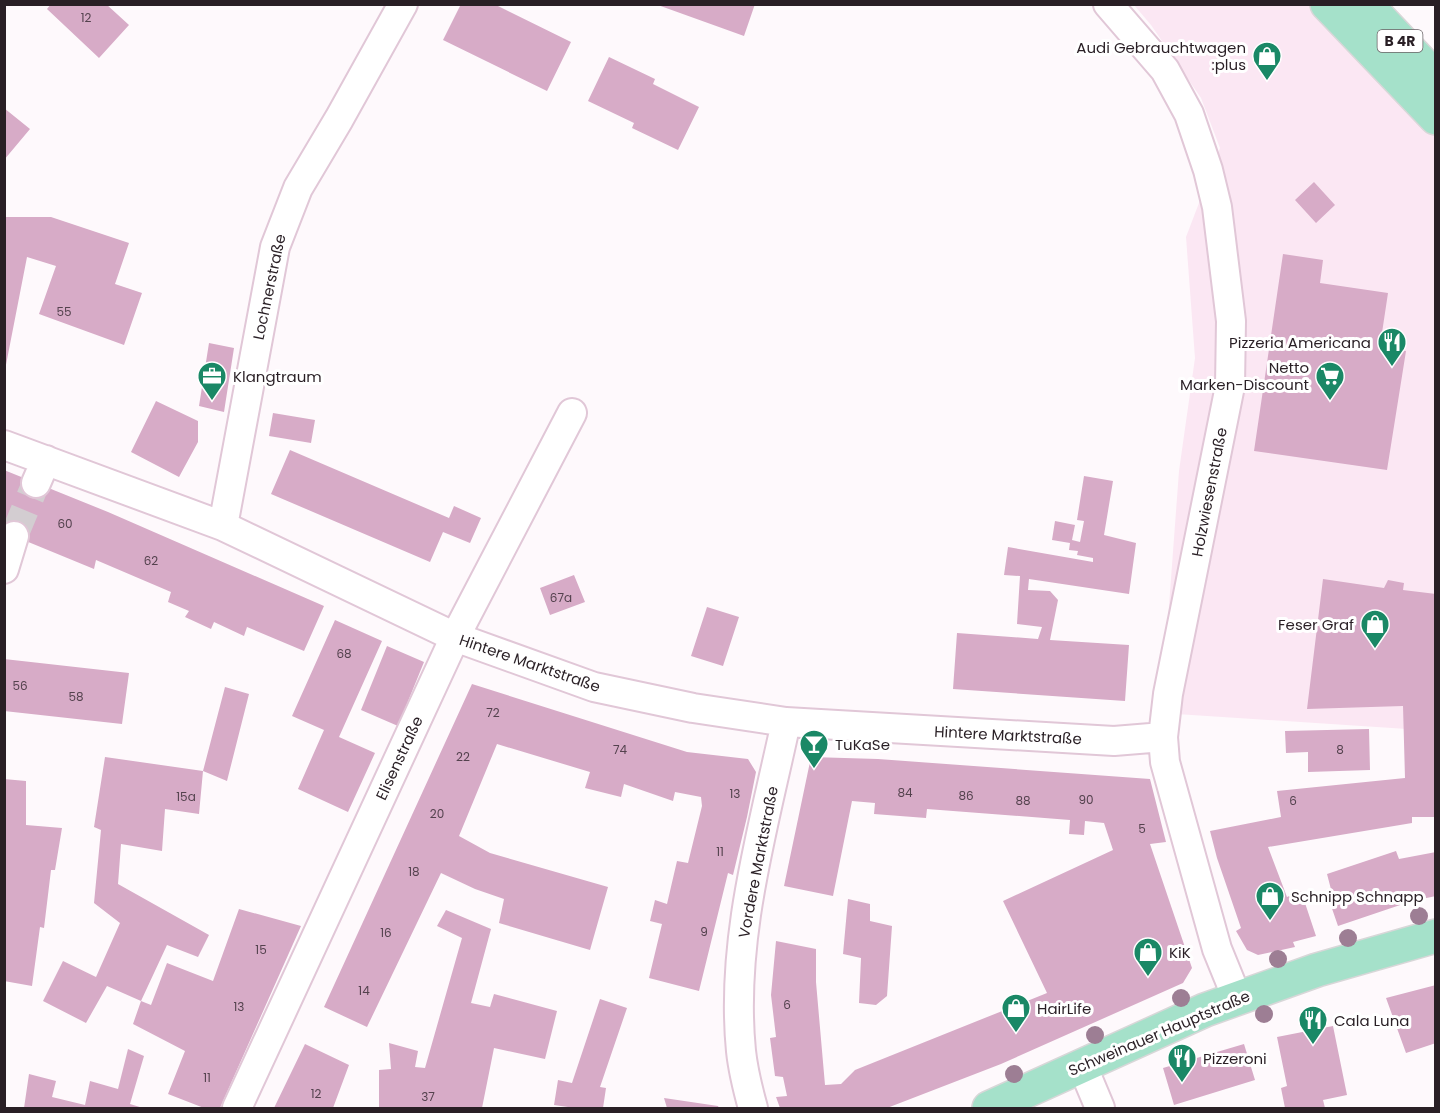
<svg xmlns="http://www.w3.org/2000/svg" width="1440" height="1113" viewBox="0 0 1440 1113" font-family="Poppins,sans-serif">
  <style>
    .built { fill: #fbe7f3 }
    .building { fill: #d7abc7 }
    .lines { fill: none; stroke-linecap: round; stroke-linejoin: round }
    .minor-tunnel { stroke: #d3cdd1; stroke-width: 28; stroke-dasharray: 28 14; stroke-linecap: butt }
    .minor-casing { stroke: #e1c7d7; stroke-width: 32 }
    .major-casing { stroke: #d8d7d8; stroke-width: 36 }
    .minor { stroke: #fff; stroke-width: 28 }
    .major { stroke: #a5e1ca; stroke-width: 33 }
    .tree { fill: #9d7e94 }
    .labels { text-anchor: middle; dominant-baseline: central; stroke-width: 6; stroke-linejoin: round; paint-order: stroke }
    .number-label { font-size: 12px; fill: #54424e }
    .shield { fill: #fff; stroke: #696266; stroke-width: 1.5 }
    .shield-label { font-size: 14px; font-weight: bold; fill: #291f25 }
    .poi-label { font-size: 15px; fill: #291f25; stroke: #fff; text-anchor: start }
    .street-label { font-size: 15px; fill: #291f25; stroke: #fff }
  </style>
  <rect width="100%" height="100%" fill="#fef9fc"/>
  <path class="built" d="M1134,5h176l125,130v593l-28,1 -246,-16 18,-242 16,-113 -9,-121 34,-89 -19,-50 -50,-73z"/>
  <path class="building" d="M51,4h55l23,21 -30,33 -52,-49z
    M461,4h33l77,38 -24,49 -104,-51z
    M655,4h100l-11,32z
    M609,57l46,22 -2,5 46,23 -21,43 -46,-22 2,-5 -46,-22z
    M4,108l26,21 -26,31z
    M1314,182l21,23 -19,18 -21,-23z
    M4,217h47l78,26 -14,41 27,9 -18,52 -85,-31 17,-48 -29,-9 -23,118z
    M1283,254l40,6 -3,23 68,10 -8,53 26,5 -19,119 -133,-19z
    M209,343l25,5 -10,64 -25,-6z
    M156,401l42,20v21l-19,35 -48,-25z
    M273,413l42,7 -4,23 -42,-7z
    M290,450l159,68 5,-12 27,12 -11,25 -27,-11 -13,30 -159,-68z
    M4,470l104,42 216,94 -20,45 -57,-24 -3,9 -30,-14 -3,7 -26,-12 4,-6 -21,-9 3,-10 -75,-32 -2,9 -90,-37z
    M1084,476l29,5 -9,54 32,8 -7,51 -100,-15 -1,11 22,1 8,9 -8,40 79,5 -4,56 -172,-12 4,-56 81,6 4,-12 -25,-3 3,-48 -16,-1 4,-28 85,15v-4l-16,-3 1,-4 -9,-1 1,-7 -18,-3 3,-19 20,4 -3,15 8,2 4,-21 -7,-1z
    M574,575l11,27 -35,13 -10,-27z
    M1323,579l61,9 4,-8 16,3 -1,7 33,4v223h-24v6l-144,24 19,50 14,-6 15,45 -23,6 2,5 -37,8 -11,-5 -11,-19 5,-3 -24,-70 -7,-27 71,-14 -4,-26 128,-13 -2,-72 -96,3z
    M707,607l32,10 -16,49 -32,-10z
    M335,620l47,21 -43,96 36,16 -27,59 -50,-23 26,-59 -32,-14z
    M387,646l37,16 -26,64 -37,-16z
    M4,659l125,14 -7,51 -118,-13z
    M472,684l215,68 61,7 8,13 -9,45 -14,58 -5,-2 -29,118 -50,-13 13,-54 -12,-3 5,-21 12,4 10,-43 11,2 14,-57 -1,-9 -26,-5 -2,9 -49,-17 -3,13 -36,-9 5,-16 -93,-28 -38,92 31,17 118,34 -18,63 -91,-27 5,-24 -29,-10 -34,-16 -74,154 -43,-20z
    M225,687l24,7 -22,87 -24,-10 -4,43 -34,-5 -3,42 -41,-7 -3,40 91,51 -11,22 -31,-12 -26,56 -34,-15 -21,37 -43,-22 20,-40 33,16 24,-54 -26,-20 7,-73 -7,-3 11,-70 98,14z
    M1369,729l1,41 -62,2v-20l-22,1 -1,-22z
    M811,757l67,2 272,20 16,63 -16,2 42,124 -9,15 -182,81 -114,44h-107l-4,-11 11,-1 -4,-19 -8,-1 -5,-38 6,-1 -5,-42 5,-54 40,8v33l9,103 16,-1 14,-14 192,-77 -44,-92 110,-51 -9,-27 -19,-2 -1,14 -15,-1 1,-14 -143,-11 -1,9 -52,-4 1,-11 -23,-2 -19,95 -49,-10z
    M4,779l22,2v44l36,3 -7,42h-4l-7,58 -4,-1 -8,59 -28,-5z
    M1396,851l3,8 37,-7v44l-24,5 -74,25 -10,-29h5l-6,-23z
    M848,899l22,5v17l22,5 -5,70 -11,9 -17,-2 2,-45 -18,-4z
    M239,909l62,17 -81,182h-16l-36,-14 17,-43 -52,-27 8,-23 10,4 16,-42 46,18z
    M446,910l45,19 -20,74 19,4 4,-13 63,17 -12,48 -51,-11 -12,60h-103v-38l12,-1 -2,-26 29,8 -3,16 10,1 37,-130 -25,-12z
    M1436,985v58l-30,10 -20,-55z
    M600,999l27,9 -27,79 6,1 -3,20h-28l-21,-3 4,-25 14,3z
    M1333,1026l14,69 -24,5 2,8h-40l-4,-20 6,-2 -10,-49z
    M305,1044l44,21 -16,43h-59z
    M1244,1044l11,36 -81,25 -11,-37z
    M128,1049l16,7 -14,48 13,4h-119l5,-34 27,7 -4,16 33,8 5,-24 28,8z
    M664,1098l54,8 1,2h-52z"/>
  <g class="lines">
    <path class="minor-tunnel" d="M14,536l22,-53"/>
    <g class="minor-casing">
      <path id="minor" d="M1108,4l57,66 24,44 19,56 9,37 14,114 -1,65 -62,308 -5,43 2,25 52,187 20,49
        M4,445l219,81 232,111 139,50 99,21 93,14 328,19 49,-4
        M36,483l10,-23
        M223,526l52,-279 23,-59 41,-69 64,-115
        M4,569l10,-33
        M1082,1065l18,43
        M237,1108l218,-471 117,-224
        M753,1108c-5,-18 -10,-38 -12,-57 -11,-111 22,-221 45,-329"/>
    </g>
    <g class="major-casing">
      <path id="major" d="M1327,4l109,114
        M1366,4l70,74
        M989,1108l216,-98 112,-40 119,-34"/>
    </g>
    <use href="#minor" class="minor"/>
    <use href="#major" class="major"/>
  </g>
  <g class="tree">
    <circle cx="1419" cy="916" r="9"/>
    <circle cx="1348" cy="938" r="9"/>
    <circle cx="1278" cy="959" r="9"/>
    <circle cx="1181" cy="998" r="9"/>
    <circle cx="1264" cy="1014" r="9"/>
    <circle cx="1095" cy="1035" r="9"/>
    <circle cx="1014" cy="1074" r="9"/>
  </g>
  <defs>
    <g id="shop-pin" transform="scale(1.5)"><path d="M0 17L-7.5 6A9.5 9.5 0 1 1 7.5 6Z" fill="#1a8866" stroke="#fff"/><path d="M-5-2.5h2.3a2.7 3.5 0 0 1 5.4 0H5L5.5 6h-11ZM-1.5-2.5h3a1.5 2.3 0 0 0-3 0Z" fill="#fff"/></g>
    <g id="restaurant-pin" transform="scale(1.5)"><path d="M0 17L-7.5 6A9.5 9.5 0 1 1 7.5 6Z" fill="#1a8866" stroke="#fff"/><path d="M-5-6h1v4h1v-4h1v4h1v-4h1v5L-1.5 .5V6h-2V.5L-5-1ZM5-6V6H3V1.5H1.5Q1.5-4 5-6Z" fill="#fff"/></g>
    <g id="office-pin" transform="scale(1.5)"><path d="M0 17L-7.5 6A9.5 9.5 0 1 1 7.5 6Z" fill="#1a8866" stroke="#fff"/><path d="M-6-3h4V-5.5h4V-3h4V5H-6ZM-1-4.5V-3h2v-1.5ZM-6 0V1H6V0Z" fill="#fff"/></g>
    <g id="supermarket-pin" transform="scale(1.5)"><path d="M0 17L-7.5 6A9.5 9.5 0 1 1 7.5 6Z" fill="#1a8866" stroke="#fff"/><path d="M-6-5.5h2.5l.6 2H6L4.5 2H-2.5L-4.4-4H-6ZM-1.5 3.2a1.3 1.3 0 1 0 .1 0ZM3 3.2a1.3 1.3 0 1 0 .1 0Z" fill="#fff"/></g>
    <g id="bar-pin" transform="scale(1.5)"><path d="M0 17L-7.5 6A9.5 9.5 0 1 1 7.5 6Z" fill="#1a8866" stroke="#fff"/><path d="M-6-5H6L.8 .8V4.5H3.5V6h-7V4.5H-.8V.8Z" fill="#fff"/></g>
  </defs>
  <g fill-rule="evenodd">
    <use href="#shop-pin" x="1267" y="56"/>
    <use href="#restaurant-pin" x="1392" y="342"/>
    <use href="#office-pin" x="212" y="376"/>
    <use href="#supermarket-pin" x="1330" y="376"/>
    <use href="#shop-pin" x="1375" y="624"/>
    <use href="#bar-pin" x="814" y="744"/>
    <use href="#shop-pin" x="1270" y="896"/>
    <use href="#shop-pin" x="1148" y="952"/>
    <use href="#shop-pin" x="1016" y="1008"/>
    <use href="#restaurant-pin" x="1313" y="1020"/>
    <use href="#restaurant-pin" x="1182" y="1058"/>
  </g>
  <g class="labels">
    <g class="number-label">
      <text x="86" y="17">12</text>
      <text x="64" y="311">55</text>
      <text x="65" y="523">60</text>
      <text x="151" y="560">62</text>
      <text x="561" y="597">67a</text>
      <text x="344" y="653">68</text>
      <text x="20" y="685">56</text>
      <text x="76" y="696">58</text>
      <text x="493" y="712">72</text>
      <text x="620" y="749">74</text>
      <text x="1340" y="749">8</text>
      <text x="463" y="756">22</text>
      <text x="905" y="792">84</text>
      <text x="735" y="793">13</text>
      <text x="966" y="795">86</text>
      <text x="186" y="796">15a</text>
      <text x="1086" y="799">90</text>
      <text x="1023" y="800">88</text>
      <text x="1293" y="800">6</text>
      <text x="437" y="813">20</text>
      <text x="1142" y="828">5</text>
      <text x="720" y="851">11</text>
      <text x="414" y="871">18</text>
      <text x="704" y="931">9</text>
      <text x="386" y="932">16</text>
      <text x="261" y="949">15</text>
      <text x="364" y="990">14</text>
      <text x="787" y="1004">6</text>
      <text x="239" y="1006">13</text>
      <text x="207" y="1077">11</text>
      <text x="316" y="1093">12</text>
      <text x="428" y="1096">37</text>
    </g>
    <rect class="shield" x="1377.5" y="30" width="45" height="22" rx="4.5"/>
    <g class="shield-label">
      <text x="1400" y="41">B 4R</text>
    </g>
    <g class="poi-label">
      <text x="1246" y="47" text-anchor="end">Audi Gebrauchtwagen<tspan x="1246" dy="17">:plus</tspan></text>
      <text x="1371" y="342" text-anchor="end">Pizzeria Americana</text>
      <text x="1309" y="367" text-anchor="end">Netto<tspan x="1309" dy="17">Marken-Discount</tspan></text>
      <text x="233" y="376">Klangtraum</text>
      <text x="1354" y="624" text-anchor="end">Feser Graf</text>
      <text x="835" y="744">TuKaSe</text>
      <text x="1291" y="896">Schnipp Schnapp</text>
      <text x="1169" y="952">KiK</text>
      <text x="1037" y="1008">HairLife</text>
      <text x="1334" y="1020">Cala Luna</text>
      <text x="1203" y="1058">Pizzeroni</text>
    </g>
    <g class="street-label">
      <text transform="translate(269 287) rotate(-78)">Lochnerstraße</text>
      <text transform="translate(1209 492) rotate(-79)">Holzwiesenstraße</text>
      <text transform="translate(530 663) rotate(19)">Hintere Marktstraße</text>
      <text transform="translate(1008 735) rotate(3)">Hintere Marktstraße</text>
      <text transform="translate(399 758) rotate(-65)">Elisenstraße</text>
      <text transform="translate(758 862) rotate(-79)">Vordere Marktstraße</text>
      <text transform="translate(1159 1033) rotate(-23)">Schweinauer Hauptstraße</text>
    </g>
  </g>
  <rect width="1440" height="1113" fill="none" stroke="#291f25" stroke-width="12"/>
</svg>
